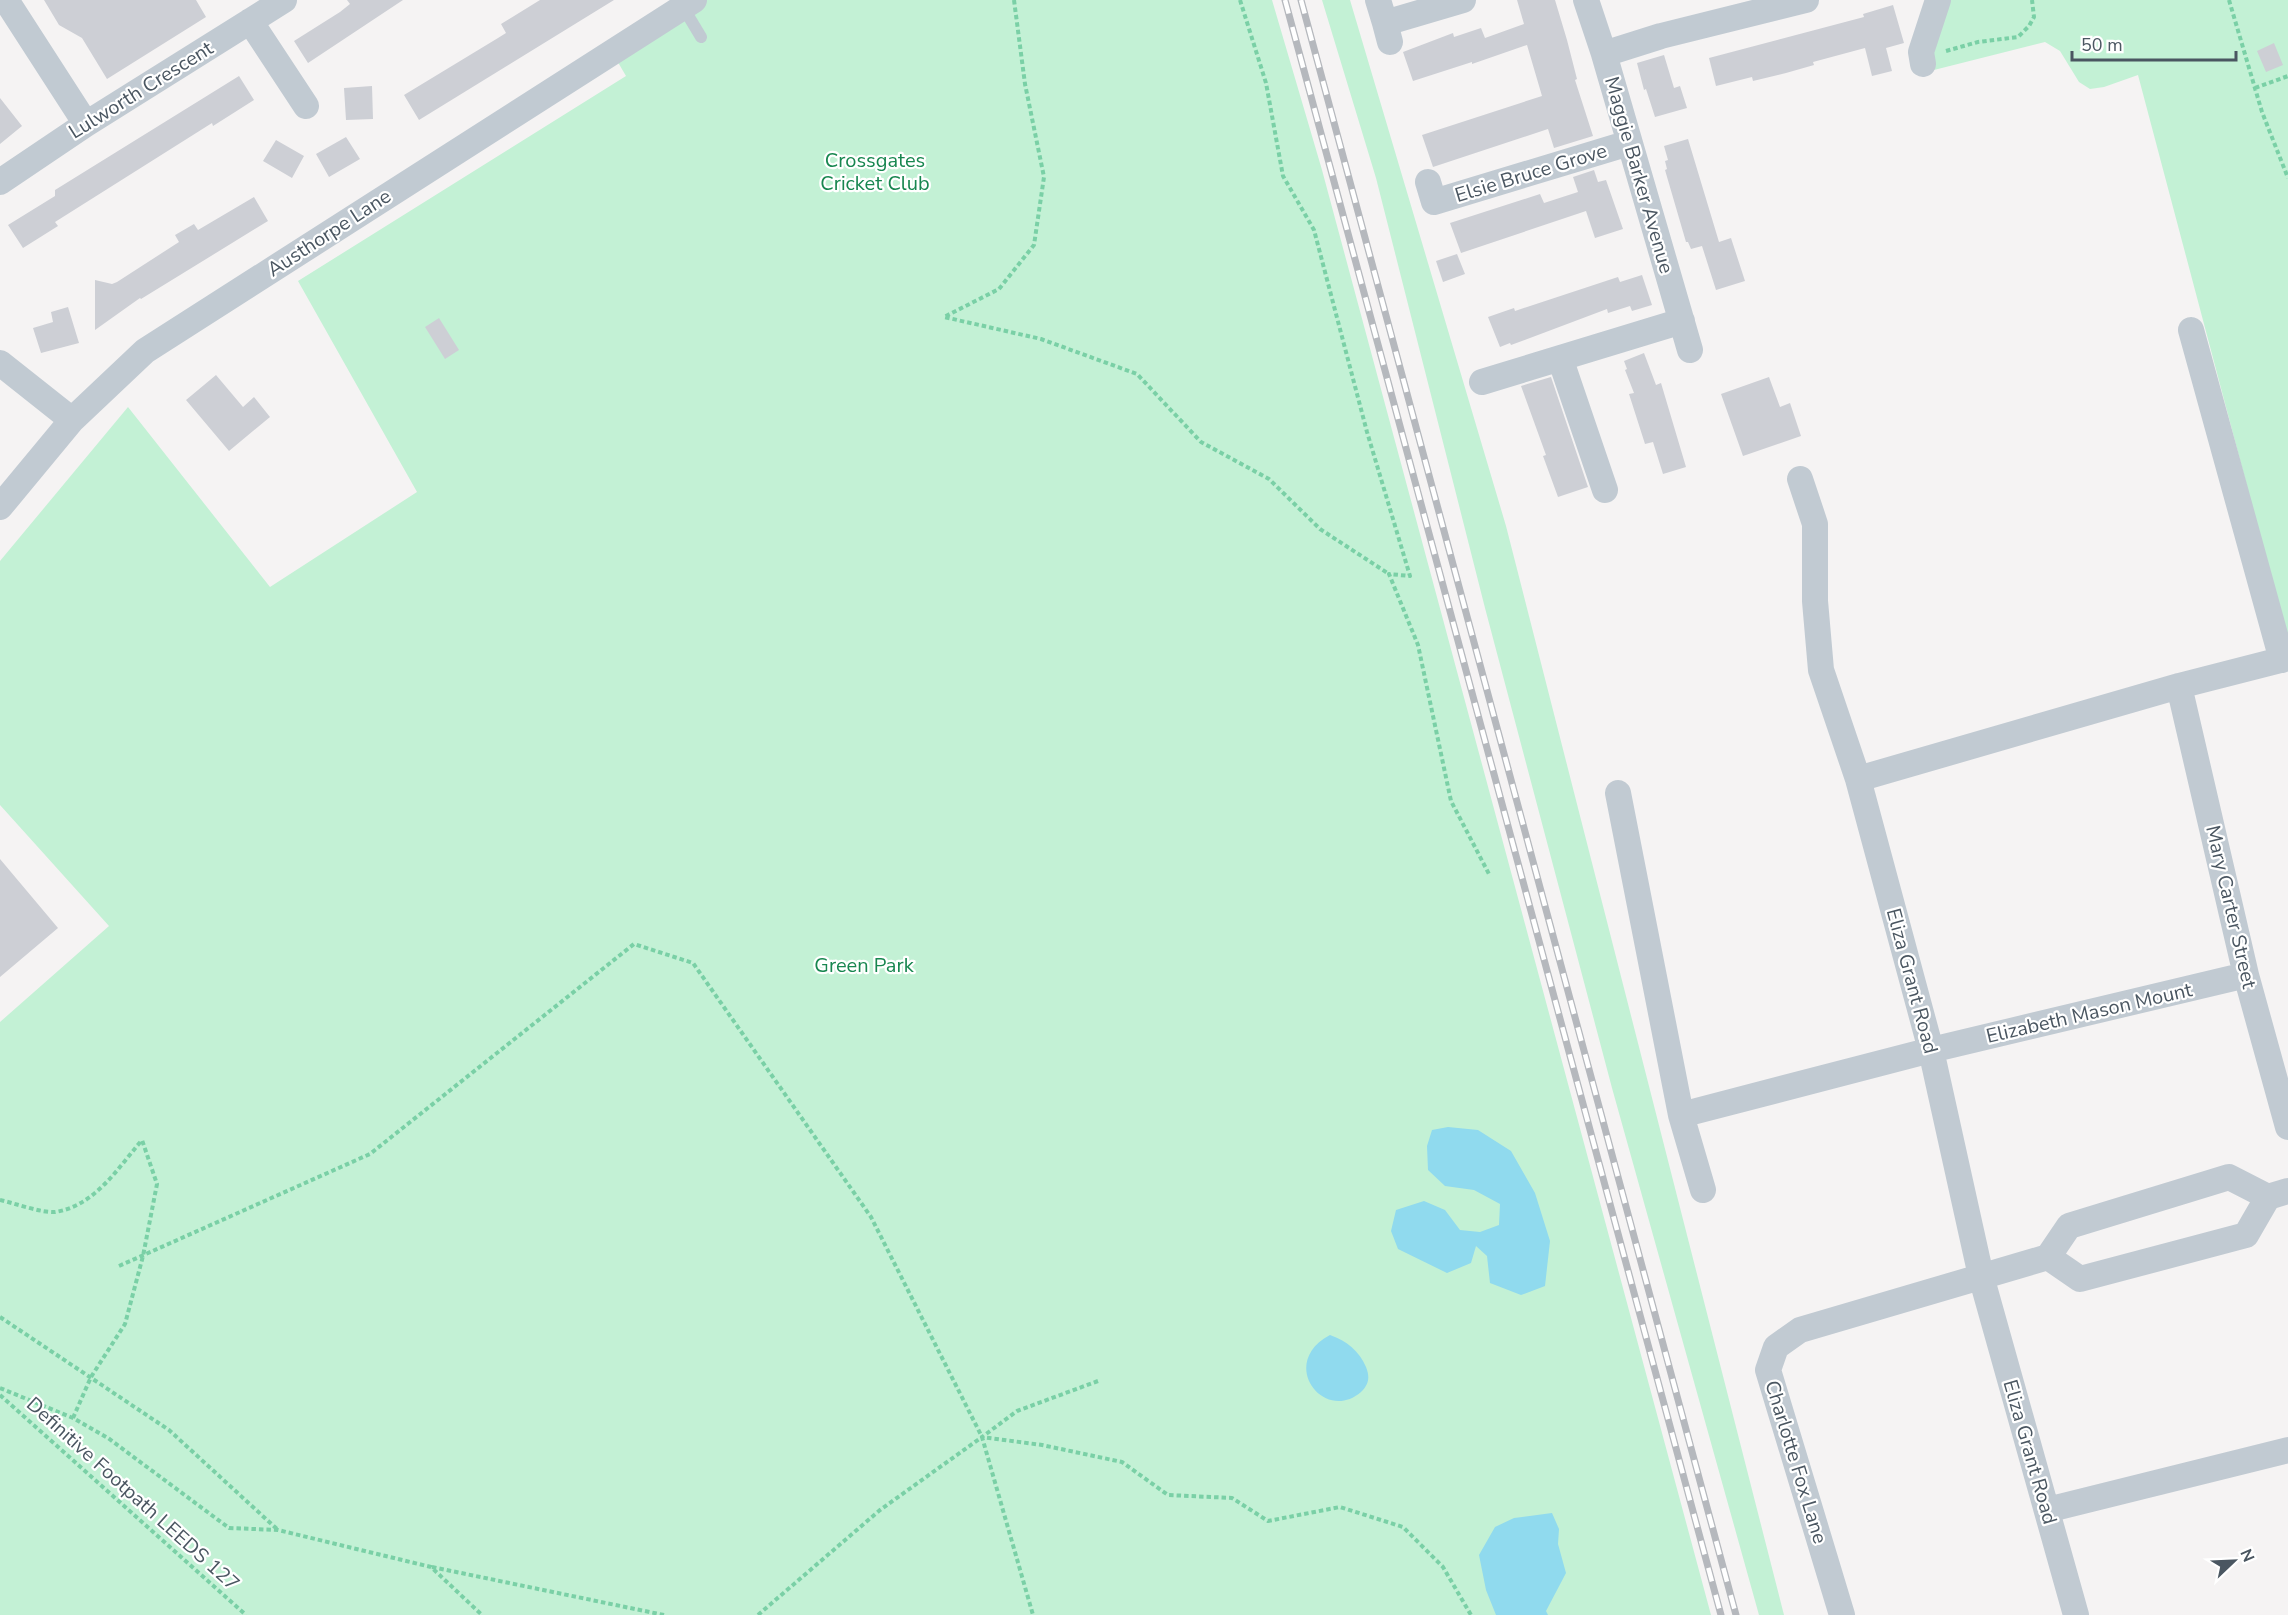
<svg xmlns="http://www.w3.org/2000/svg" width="2288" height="1615" viewBox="0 0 2288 1615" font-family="'Nunito Sans',sans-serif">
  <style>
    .green { fill: #c3f1d5 }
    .water { fill: #90daee }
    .building { fill: #cdcfd5 }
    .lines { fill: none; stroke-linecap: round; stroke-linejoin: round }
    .path { stroke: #7ad0a6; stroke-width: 4; stroke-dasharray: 4.5 3; stroke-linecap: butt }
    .service { stroke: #c1cad2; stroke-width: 12 }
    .minor { stroke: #c1cad2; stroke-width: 26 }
    .rail-casing { stroke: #b5b8bd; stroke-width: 7 }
    .rail { stroke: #fff; stroke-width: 4.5; stroke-dasharray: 14; stroke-linecap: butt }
    .labels { text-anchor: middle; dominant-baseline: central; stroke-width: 4.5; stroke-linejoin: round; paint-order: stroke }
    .street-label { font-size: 20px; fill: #4a5661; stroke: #fff }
    .park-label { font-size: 20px; fill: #17864f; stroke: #fff }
  </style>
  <rect width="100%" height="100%" fill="#f5f3f3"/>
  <path class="green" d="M694,0h578l50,170 389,1445h-1711v-593l109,-96 -109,-121v-244l128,-154 142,180 147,-95 -119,-211 328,-205 -14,-24z
    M1322,0h28l156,526 278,1089h-25l-147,-527 -127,-480 -109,-430z
    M1938,0h350v641l-150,-566 -34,12 -14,2 -11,-7 -19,-31 -15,-9 -119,30z"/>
  <path class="water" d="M1448,1127l30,3 33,21 24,42 15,48 -5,45 -24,9 -31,-12 -3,-27 -11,-10 -5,17 -24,10 -49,-24 -7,-18 5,-21 28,-9 21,9 15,20 20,2 19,-7 1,-21 -26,-14 -29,-4 -17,-16 -1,-24 5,-16z
    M1330,1335c17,6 29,16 36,32 4,10 3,17 -5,25 -37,32 -84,-29 -31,-57z
    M1552,1513l7,16 -1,15 8,29 -20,38 2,4h-52l-10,-25 -7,-35 16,-28 19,-9z"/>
  <path class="building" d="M44,0h152l10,17 -99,62 -25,-41 -23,-13z
    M347,0h56l-95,63 -14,-22 46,-29 10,-8z
    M540,0h74l-195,120 -15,-25 94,-57 8,-5 -5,-9z
    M1517,0h38l12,40 10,39 -2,1 18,56 -39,12 -6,-19 -115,38 -11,-32 120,-39 -15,-51 -55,19v-2l-59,19 -10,-29 50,-19 1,4 27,-9 4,10 39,-14z
    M1893,5l11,38 -18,5 6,23 -20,5 -7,-28 -52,14 1,3 -28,8 -33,8 -1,-4 -36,9 -7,-28 155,-41 -1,-3z
    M2274,43l9,22 -17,7 -9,-21z
    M1664,55l10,33 6,-2 7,22 -32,9 -9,-28 -2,1 -7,-27z
    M239,76l15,24 -41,26 -1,-3 -111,70 -46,29 3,4 -35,22 -15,-23 47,-29v-6z
    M372,86l1,33 -27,1 -2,-32z
    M0,98l22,28 -22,18z
    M346,137l14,22 -31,18 -13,-23z
    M1688,139l31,103 12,-4 14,43 -29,9 -14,-44 -11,3 -3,-7h-2l-21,-72 2,-1 -2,-8 3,-1 -4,-14z
    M276,140l28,16 -12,22 -29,-17z
    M1594,170l4,12 8,-2 17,49 -28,9 -9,-27 -125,42 -11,-30 90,-29 4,9 34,-11 -5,-15z
    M254,197l14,24 -127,78 -1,-1 -45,32v-50l17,4 5,-2 62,-40 -4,-7 19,-11 4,6z
    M1457,254l8,20 -22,8 -7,-21z
    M1642,275l10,30 -20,6 -2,-5 -22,7 -1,-4 -96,36 -1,-2 -10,4 -12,-30 26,-9 1,3 103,-34 2,5z
    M68,307l11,36 -38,10 -8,-25 20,-6 -2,-10z
    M439,318l20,32 -14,9 -20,-32z
    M1644,353l12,32 5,-2 25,84 -23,7 -10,-32 -8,2 -16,-50 5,-1 -9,-23 2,-1 -3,-8z
    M216,375l27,32 11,-10 16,20 -41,34 -43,-51z
    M1551,377l37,110 -30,10 -15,-41 3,-1 -25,-69z
    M1769,377l11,30 10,-4 11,33 -58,20 -22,-62z
    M0,859l58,69 -58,49z"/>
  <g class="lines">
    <path class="path" d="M1014,0l11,84 19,93 -10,68 -35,44 -55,28 97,22 96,35 64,68 68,37 51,50 69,45
      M1240,0l26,83 17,93 31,54 53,202 43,144 -21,-2 29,71 33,156 39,75
      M2229,0l33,112 26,66
      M1946,51l32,-9 40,-5 11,-11 5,-9 -2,-17
      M2255,88l33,-12
      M0,1200c14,3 41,13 55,12 40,-6 63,-44 87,-72
      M119,1266l251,-112 264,-210 59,19 178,254 111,220 51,178
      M0,1317l169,113 109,100
      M1098,1381l-81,30 -35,26 60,8 80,17 46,33 64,3 36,23 72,-14 63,20 40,40 28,48
      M0,1388l73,30 35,20 121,90 49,2 153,37 51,48
      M0,1395l246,220
      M73,1418l18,-41 34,-53 18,-68 14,-72 -15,-44
      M432,1567l232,48
      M758,1615l122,-105 102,-73"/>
    <path class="service" d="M683,7l18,30"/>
    <path class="minor" d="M6,0l80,124
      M1378,0l7,23
      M1586,0l18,54 86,296
      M250,21l56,85
      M1390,42l-5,-19 78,-23
      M1604,54l57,-18 145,-36
      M1923,64l-2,-12 17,-52
      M0,182l86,-58 198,-124
      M1428,182l6,20 195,-59
      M2191,330l91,330
      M1560,358l45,132
      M0,363l72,57
      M1482,382l200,-61
      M1800,479l15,45v77l6,69 37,109
      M0,507l72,-87 73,-69 549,-351
      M2179,686l67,289 42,152
      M1618,793l63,322
      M1703,1190l-22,-75 250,-65 315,-75
      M2048,1257l32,22 166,-44 22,-38
      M2047,1510l241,-60
      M1842,1615l-74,-245 8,-23 24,-17 248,-73 21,-31 160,-49 39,20 20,-6
      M2076,1615l-95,-339 -50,-226 -73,-271 321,-93 109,-28"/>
    <g class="rail-casing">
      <path id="rail" d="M1285,0l436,1615
        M1301,0l435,1615"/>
    </g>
    <use href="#rail" class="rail"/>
  </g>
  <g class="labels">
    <g class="street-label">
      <text transform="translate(141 90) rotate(-32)">Lulworth Crescent</text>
      <text transform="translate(1531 173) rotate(-17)">Elsie Bruce Grove</text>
      <text transform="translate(1639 175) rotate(74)">Maggie Barker Avenue</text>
      <text transform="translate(329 233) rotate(-33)">Austhorpe Lane</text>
      <text transform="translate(2231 907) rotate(77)">Mary Carter Street</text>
      <text transform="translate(1912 981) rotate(75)">Eliza Grant Road</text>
      <text transform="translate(2089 1013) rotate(-13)">Elizabeth Mason Mount</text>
      <text transform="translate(2030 1452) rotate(74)">Eliza Grant Road</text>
      <text transform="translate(1796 1462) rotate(73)">Charlotte Fox Lane</text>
      <text transform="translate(133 1494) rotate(42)">Definitive Footpath LEEDS 127</text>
    </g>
    <g class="park-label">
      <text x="875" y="160">Crossgates<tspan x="875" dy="23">Cricket Club</tspan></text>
      <text x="864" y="965">Green Park</text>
    </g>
  </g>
  <g transform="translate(2234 1561) rotate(67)" stroke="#ffffff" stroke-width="4.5" paint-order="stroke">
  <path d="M0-4.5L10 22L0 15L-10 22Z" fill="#4a5661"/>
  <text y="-9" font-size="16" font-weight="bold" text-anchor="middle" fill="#4a5661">N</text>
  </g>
  <path d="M2072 51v9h164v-9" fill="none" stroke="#4a5661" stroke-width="3"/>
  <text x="2081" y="51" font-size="18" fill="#4a5661" stroke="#ffffff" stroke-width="4.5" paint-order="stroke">50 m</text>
</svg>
